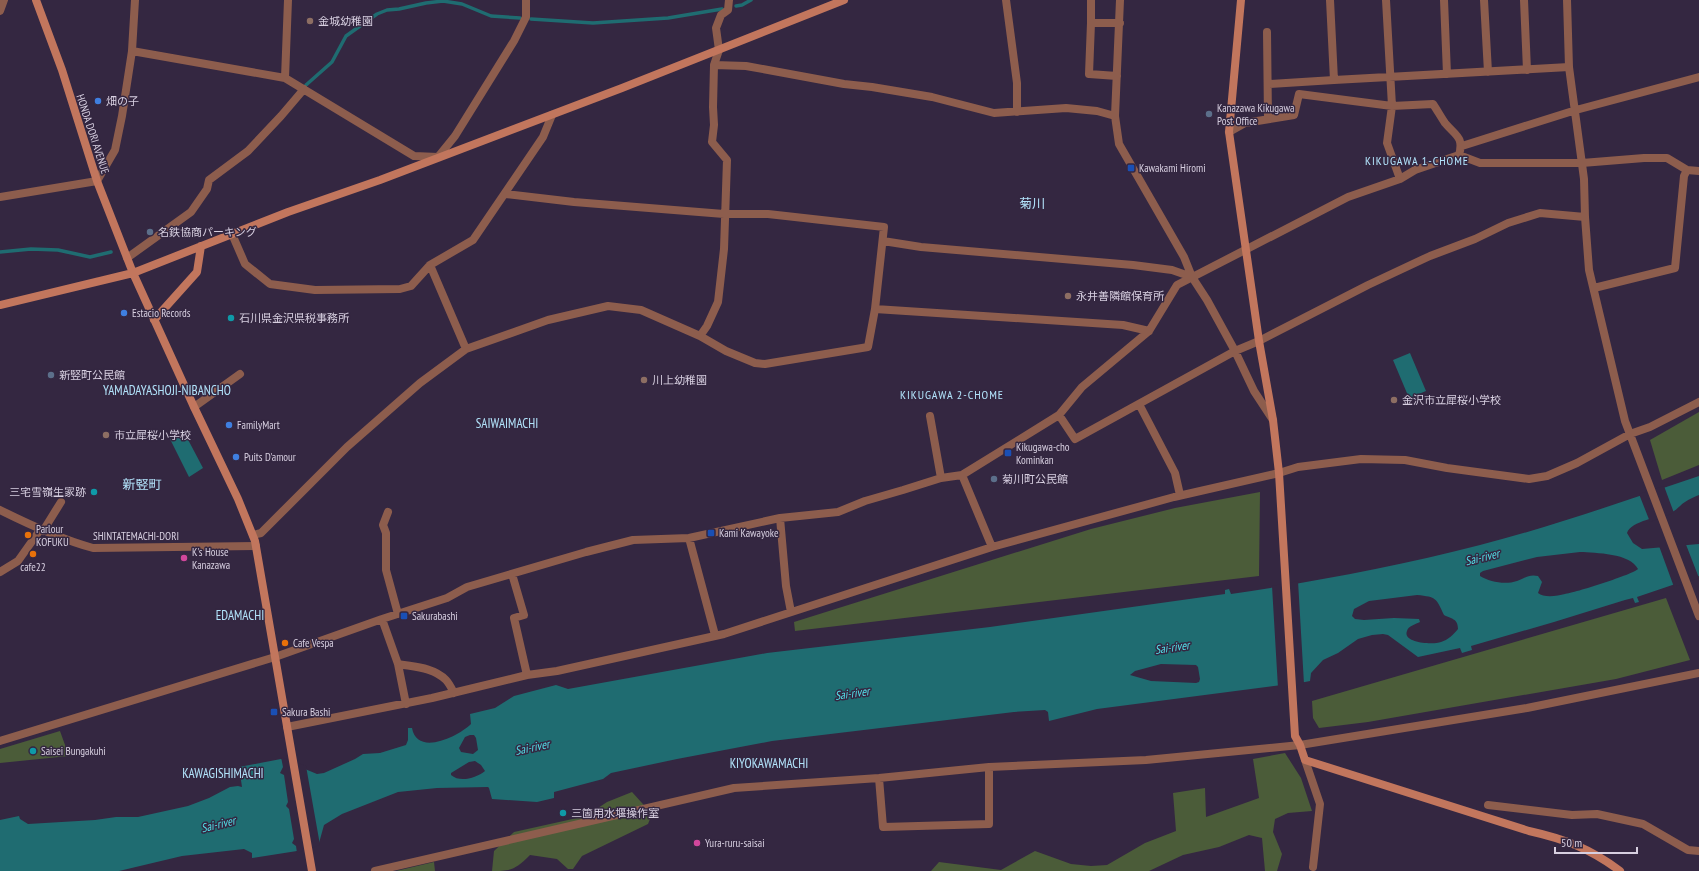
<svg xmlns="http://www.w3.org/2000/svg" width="1699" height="871" viewBox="0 0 1699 871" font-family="'PT Sans Narrow','Noto Sans JP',sans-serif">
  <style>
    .green { fill: #4b5c39 }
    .water { fill: #1f6c71; fill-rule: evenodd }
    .pier { fill: #342741 }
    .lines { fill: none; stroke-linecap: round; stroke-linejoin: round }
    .stream { stroke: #1f6c71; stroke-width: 3.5 }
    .street { stroke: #8d5d4d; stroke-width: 8 }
    .secondary { stroke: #c2765d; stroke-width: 8 }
    .education-dot { fill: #8d6e63; stroke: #342741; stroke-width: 1.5 }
    .shop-dot { fill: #3f7fe0; stroke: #342741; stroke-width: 1.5 }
    .service-dot { fill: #5c6f8a; stroke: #342741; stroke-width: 1.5 }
    .transit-dot { fill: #1a4fb4; stroke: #342741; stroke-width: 1.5 }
    .culture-dot { fill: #0f9aa8; stroke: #342741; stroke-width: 1.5 }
    .food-dot { fill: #e8710a; stroke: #342741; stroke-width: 1.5 }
    .hotel-dot { fill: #d1479c; stroke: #342741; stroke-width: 1.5 }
    .labels { text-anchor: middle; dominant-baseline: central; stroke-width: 3; stroke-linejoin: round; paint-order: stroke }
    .poi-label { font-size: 11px; fill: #d7cfe0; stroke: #342741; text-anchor: start }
    .street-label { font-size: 11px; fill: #d7cfe0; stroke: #342741 }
    .neighbourhood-label { font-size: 12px; letter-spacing: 1px; fill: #b2e3fb; stroke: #342741 }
    .water-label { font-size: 12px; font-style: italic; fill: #52e1e9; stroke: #342741 }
    .quarter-label { font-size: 13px; fill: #b2e3fb; stroke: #342741 }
  </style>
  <rect width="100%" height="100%" fill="#342741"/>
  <path class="green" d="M1699,412v53l-37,15 -12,-40z
    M1260,492l-1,84 -464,55 -1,-9 297,-93 84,-21z
    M1666,598l24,62 -74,19 -248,43 -49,6 -6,-10 -1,-17z
    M60,731l9,25 -69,7v-14z
    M1285,753l16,25 11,33 -24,2 -13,6 -2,13 9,22 -5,17h-12l-3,-33 -13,-3 -30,12 -36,8 -34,16h-218l8,-9 62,8 34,-19 36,13 20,2 16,-1 38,-22 31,-12 -3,-38 32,-5 1,29 53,-19 -6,-39z
    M632,792l20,22 -4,10 -66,32 -9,13h-5l-11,-10 -27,-4c-14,14 -18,16 -38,16l2,-20 20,-19 72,-16 21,-14z
    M434,862l1,9h-39z"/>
  <path class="water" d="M1410,353l16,38 -17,7 -16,-38z
    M184,432l19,36 -14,9 -19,-38z
    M1699,476v19c-5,2 -10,4 -14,7 -5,3 -8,8 -13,10 -12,5 -41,9 -45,21l6,10 9,6 57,-5v32l-62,21 2,5 -4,1 -2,-5 -8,2 -71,22 -83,24 1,4 -10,3 -2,-5 -42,9 -30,-22 -5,-1 -11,1 -14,4 -20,14 -15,7 -12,13 -1,8 -5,1 -208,27 -48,12 -1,-9 -3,-2 -31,2 -242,29 -95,18 -66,14 -8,6 -49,13v6l-17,4 -45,-3 -3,-11 -1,-1 -51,1 -39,4 -56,22 -18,11 -5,18 -22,8 -45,7v-5l-8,-4 -62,7 -63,15h-119v-51l19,-4 1,3 8,5 67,-4 21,-3h22l50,-11 21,-8 21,-11 8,-1 4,1 -3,-20 42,-8 36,15 7,-1 31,-14 8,-5 17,-1 26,-8 2,-5v-12h4c5,29 47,8 59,-4l-1,-10 25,-6 19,-12 42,-11 12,4 199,-36 223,-26 235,-33v-4l4,-1 2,5c83,-12 167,-28 249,-49 74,-19 147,-45 219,-69zM1580,552c16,1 50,1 58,17 -4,5 -64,24 -73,25 -8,2 -21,4 -27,-1l4,-11 -4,-6c-9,-2 -13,2 -21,5 -12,4 -27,1 -37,-5v-3l3,-2 54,-14zM1417,595c20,2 19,3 27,20 7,4 14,3 14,14 -5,6 -10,11 -17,13 -8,3 -39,1 -34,-11 1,-5 9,-7 13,-9l-1,-3 -25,-1 -30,2 -9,-1 -3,-3 2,-7 15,-8zM1161,664l35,1 2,2 2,12 -1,3 -3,1 -45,-2 -21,-6 5,-4zM470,735h4l2,3 2,12 -5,4 -12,-2 -2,-4 6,-11zM475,761l6,4 4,6c-9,7 -25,12 -34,4v-2l18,-11z"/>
  <path class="pier" d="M1664,486l10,27 -24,9 -11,-28z
    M1685,542l14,36 -25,9 -15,-41z
    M1298,581l6,103 -26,4 -6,-102z
    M281,757l25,9 14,79 -23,8 -1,-7 -4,-3 2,-4 -5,-30 -3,-3 2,-4 -4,-27 -4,-2 3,-6z"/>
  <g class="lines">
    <path class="stream" d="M736,6l6,-1 9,-5
      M531,19l62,4 75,-5 54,-9
      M306,85l26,-23 14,-26 31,-22 10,-4 12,-1 27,-6 17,-2 19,3 29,12 29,2
      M0,252l31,-3 27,1 32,7 21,-5"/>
    <path class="street" d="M1006,0l11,83v29
      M1091,0v23h29
      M1120,0l-5,116 4,28 65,113 8,20 15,23 28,51 19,40 19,29
      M1330,0l4,80 235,-13
      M1386,0l6,106 -5,37 13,36
      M1444,0l3,74
      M1484,0l4,72
      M1524,0l3,70
      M1567,0l2,67 15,112 1,38 4,53 36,151 74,195
      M0,11l4,-11
      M1091,23l-2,51 28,2
      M1267,32l1,87
      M132,51l153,27 129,78 24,1 17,-21 59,-95 12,-24v-17
      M714,65l32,1 98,18 28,3 60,10 62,16 72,-5 31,3 18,5
      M285,78l3,-78
      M1269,84l65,-4
      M1229,132l16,-9 49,-8 5,-21 93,12 41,-2c4,6 8,13 12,19 11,13 19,14 14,32
      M1462,146l114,-36 123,-33
      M0,197l97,-16 18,-31 7,-34 10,-65 3,-51
      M232,234l13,30 25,20 45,6 85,-1 11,-3 19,-21 43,-25 70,-103 9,-22
      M883,241l38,6 212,18 39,5 20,7
      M127,258l64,-46 16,-23 2,-9 39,-29 33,-35 23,-27
      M430,265l36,84
      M1594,288l81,-20 9,-92 3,-6
      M875,309l248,16 26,6
      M700,336l7,-10 11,-24 6,-53 3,-89 -15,-18 2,-17 -1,-18 1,-42 5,-15 -3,-22 5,-13 7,-5 1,-10
      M1139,404l36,69 5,22
      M194,407l46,-33
      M1059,415l16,24 160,-88 24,-10 109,-56 62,-29 45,-17 33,-16 32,-10 45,4
      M930,416l11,62
      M962,475l30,72
      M0,510c30,15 60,29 93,38l163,-2
      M388,512l-5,13 3,8v37l12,44
      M780,518l6,68 5,26
      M43,531l18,-29
      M253,535l8,-2 86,-86 73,-64 46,-34 82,-29 60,-14 33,4 59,26 26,15 29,12 10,1 103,-17 7,-38 9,-82 -116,-13h-44l-150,-12 -69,-8
      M689,538l26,97
      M0,572l18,-11 22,-31
      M512,574l12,41 -10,3 13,57
      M382,619l16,45c16,3 35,3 48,16 3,3 6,9 8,13
      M398,664l8,40
      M287,727l145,-29 95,-23 30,-4 167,-37 268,-87 182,-50 105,-24 19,-6 63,-8 44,1 42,8 82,11 18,-3 30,-13 53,-29 20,-7 49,-25
      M0,741l275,-84 107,-38 65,-21 20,-11 119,-35 47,-12 56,-2 91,-20 58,-6 27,-11 38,-11 38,-12 21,-3 97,-60 23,-28 67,-56 28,-46 171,-88 52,-18 15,-9 44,-15 21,8h102l62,-5h23l20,12 12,1
      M1305,760l15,44 -7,63
      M879,778l4,49 106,-3v-57
      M1488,805l84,10 25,-1 46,10 45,26 11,1
      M375,871l359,-83 145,-10 110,-11 157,-7 154,-15 227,-37 172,-35"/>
    <path class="secondary" d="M36,0l26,70 35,111 36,92 61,134 44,92 17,42 57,330
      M1241,0l-12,132 30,209 14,79 6,53 16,263 5,9 5,15 224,71c36,8 62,18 91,40
      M0,305l133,-32 155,-61 92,-32 242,-92 222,-88
      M154,320l43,-48 4,-26"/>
  </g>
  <g class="education-dot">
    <circle cx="310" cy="21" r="4"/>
    <circle cx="1068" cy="296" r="4"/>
    <circle cx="644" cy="380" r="4"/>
    <circle cx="1394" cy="400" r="4"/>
    <circle cx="106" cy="435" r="4"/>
  </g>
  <g class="shop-dot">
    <circle cx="98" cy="101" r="4"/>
    <circle cx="124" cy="313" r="4"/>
    <circle cx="229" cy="425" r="4"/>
    <circle cx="236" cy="457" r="4"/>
  </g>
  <g class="service-dot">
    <circle cx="1209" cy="114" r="4"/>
    <circle cx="150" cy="232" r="4"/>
    <circle cx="51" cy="375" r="4"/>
    <circle cx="994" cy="479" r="4"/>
  </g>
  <g class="transit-dot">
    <rect x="1127" y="164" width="8" height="8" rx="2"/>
    <rect x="1004" y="449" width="8" height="8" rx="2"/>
    <rect x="707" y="529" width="8" height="8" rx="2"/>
    <rect x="400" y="612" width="8" height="8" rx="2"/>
    <rect x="270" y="708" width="8" height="8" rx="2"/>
  </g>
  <g class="culture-dot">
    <circle cx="231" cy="318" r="4"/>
    <circle cx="94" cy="492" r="4"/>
    <circle cx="33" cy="751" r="4"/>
    <circle cx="563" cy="813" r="4"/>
  </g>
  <g class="food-dot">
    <circle cx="28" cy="535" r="4"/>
    <circle cx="33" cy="554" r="4"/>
    <circle cx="285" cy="643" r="4"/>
  </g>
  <g class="hotel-dot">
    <circle cx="184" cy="558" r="4"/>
    <circle cx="697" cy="843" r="4"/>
  </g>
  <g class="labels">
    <g class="poi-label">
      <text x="318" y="21">金城幼稚園</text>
      <text x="106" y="101">畑の子</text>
      <text x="1217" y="108">Kanazawa Kikugawa<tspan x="1217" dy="13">Post Office</tspan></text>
      <text x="1139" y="168">Kawakami Hiromi</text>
      <text x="158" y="232">名鉄協商パーキング</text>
      <text x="1076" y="296">永井善隣館保育所</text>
      <text x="132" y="313">Estacio Records</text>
      <text x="239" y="318">石川県金沢県税事務所</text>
      <text x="59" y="375">新竪町公民館</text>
      <text x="652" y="380">川上幼稚園</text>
      <text x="1402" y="400">金沢市立犀桜小学校</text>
      <text x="237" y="425">FamilyMart</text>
      <text x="114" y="435">市立犀桜小学校</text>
      <text x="1016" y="447">Kikugawa-cho<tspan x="1016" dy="13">Kominkan</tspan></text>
      <text x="244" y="457">Puits D'amour</text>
      <text x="1002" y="479">菊川町公民館</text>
      <text x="86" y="492" text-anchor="end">三宅雪嶺生家跡</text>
      <text x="36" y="529">Parlour<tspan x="36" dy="13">KOFUKU</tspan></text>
      <text x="719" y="533">Kami Kawayoke</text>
      <text x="192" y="552">K's House<tspan x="192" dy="13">Kanazawa</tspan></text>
      <text x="33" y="567" text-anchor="middle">cafe22</text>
      <text x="412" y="616">Sakurabashi</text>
      <text x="293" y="643">Cafe Vespa</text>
      <text x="282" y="712">Sakura Bashi</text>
      <text x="41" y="751">Saisei Bungakuhi</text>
      <text x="571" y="813">三箇用水堰操作室</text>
      <text x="705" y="843">Yura-ruru-saisai</text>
    </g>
    <g class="street-label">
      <text transform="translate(93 134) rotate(72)">HONDA DORI AVENUE</text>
      <text x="136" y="536">SHINTATEMACHI-DORI</text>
    </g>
    <g class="neighbourhood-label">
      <text x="1417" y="160">KIKUGAWA 1-CHOME</text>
      <text x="952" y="394">KIKUGAWA 2-CHOME</text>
    </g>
    <g class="water-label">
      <text transform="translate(1482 557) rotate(-14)">Sai-river</text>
      <text transform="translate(1172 647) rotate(-8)">Sai-river</text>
      <text transform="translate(852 693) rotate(-8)">Sai-river</text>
      <text transform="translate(532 747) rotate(-12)">Sai-river</text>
      <text transform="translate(218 824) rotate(-14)">Sai-river</text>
    </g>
    <g class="quarter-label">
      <text x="1032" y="203">菊川</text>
      <text x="167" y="390">YAMADAYASHOJI-NIBANCHO</text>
      <text x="507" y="423">SAIWAIMACHI</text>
      <text x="142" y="484">新竪町</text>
      <text x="240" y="615">EDAMACHI</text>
      <text x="769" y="763">KIYOKAWAMACHI</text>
      <text x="223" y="773">KAWAGISHIMACHI</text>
    </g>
  </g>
  <path d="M1555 847v6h82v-6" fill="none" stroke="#d7cfe0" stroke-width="2"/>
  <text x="1561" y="847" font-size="12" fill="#d7cfe0" stroke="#342741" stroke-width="3" paint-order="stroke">50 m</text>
</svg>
